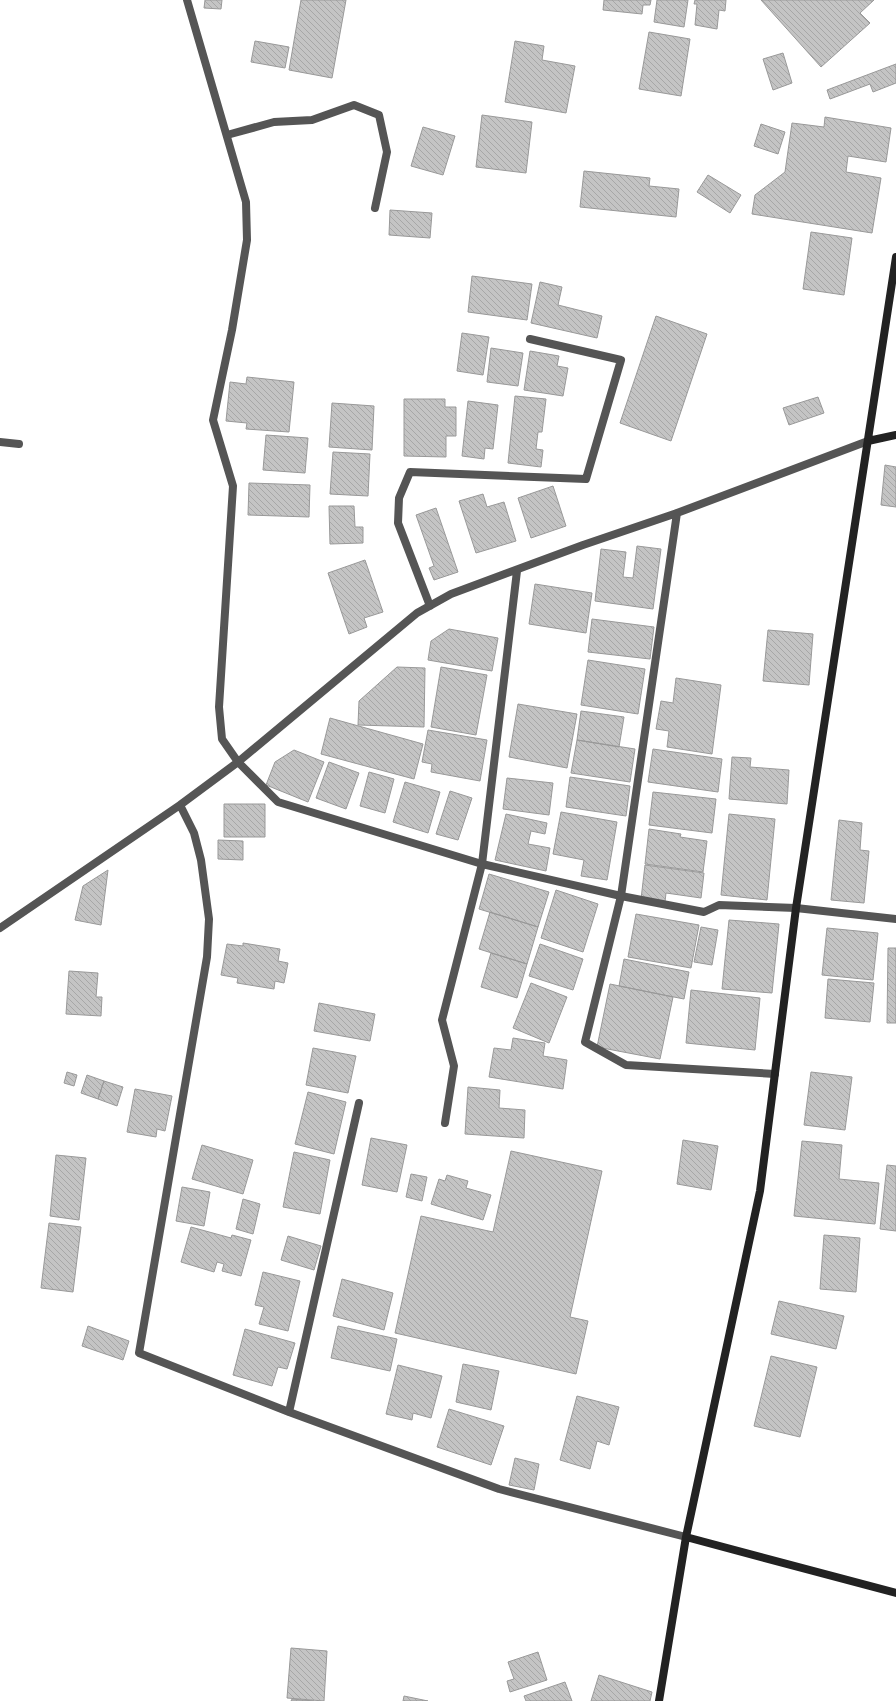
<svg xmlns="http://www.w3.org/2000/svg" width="896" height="1701" viewBox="0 0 896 1701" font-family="'Fira Sans Condensed',sans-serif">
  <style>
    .building { fill: url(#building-back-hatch); stroke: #999 }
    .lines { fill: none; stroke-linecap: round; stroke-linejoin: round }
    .lane { stroke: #555; stroke-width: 8 }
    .street { stroke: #555; stroke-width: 8 }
    .secondary { stroke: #222; stroke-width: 8 }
  </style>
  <defs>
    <pattern id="building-back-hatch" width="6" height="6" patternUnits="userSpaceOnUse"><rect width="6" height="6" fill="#c4c4c4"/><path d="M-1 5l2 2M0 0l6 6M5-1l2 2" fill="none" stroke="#a7a7a7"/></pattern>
  </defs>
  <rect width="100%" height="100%" fill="#fff"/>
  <path class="building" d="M205,0h17l-1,9 -17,-1z
    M301,0h45l-14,78 -43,-8z
    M604,0h47l-1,5h-7l-1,9 -39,-4z
    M657,0h31l-4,27 -30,-5z
    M695,0h31l-1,11 -6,-1 -2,19 -22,-4 2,-21h-3z
    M761,0h113l-14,13 10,10 -49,44z
    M649,32l41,7 -9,57 -42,-7z
    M255,41l34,6 -4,21 -34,-6z
    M515,41l29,5 -2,14 33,6 -9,47 -61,-11z
    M783,53l9,30 -19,7 -10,-31z
    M896,64v19l-23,9 -3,-8 -40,15 -3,-9z
    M482,115l50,7 -6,51 -50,-6z
    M825,117l66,11 -5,34 -38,-6 -2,16 35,6 -9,55 -120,-19 3,-19 30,-23 7,-49 32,4z
    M761,124l24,8 -7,22 -24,-8z
    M423,127l32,9 -12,39 -32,-9z
    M584,171l66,7 -1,8 30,3 -3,28 -96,-10z
    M708,175l33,20 -11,18 -33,-21z
    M390,210l42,3 -2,25 -41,-3z
    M811,232l41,6 -8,57 -41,-6z
    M472,276l60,8 -5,36 -59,-8z
    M540,282l22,5 -4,18 44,11 -5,22 -66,-15z
    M656,316l51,18 -36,107 -51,-18z
    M462,333l27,4 -6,38 -26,-4z
    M491,348l32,5 -5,33 -31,-4z
    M530,351l29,5 -2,10 11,2 -5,28 -39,-6z
    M247,377l47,5 -5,50 -43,-3 1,-6 -21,-2 4,-39 16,2z
    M515,396l31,3 -4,33h-4l-2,17 7,1 -2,17 -33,-4z
    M818,397l6,16 -35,12 -6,-17z
    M404,399h41v8h11v29h-10v21l-42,-1z
    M468,401l30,4 -5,44 -8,-1 -1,11 -22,-3z
    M332,403l42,3 -2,44 -43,-3z
    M266,435l42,3 -3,35 -42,-3z
    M333,452l37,2 -2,42 -38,-2z
    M885,465l11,2v40l-15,-2z
    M249,483l61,2 -1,32 -61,-2z
    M553,486l13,40 -35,12 -13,-40z
    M483,494l4,13 17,-5 12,39 -40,12 -17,-52z
    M329,506h25l1,21h8v16l-33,1z
    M436,508l22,64 -24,8 -5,-12 5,-2 -18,-51z
    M637,546l24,3 -8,60 -58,-8 6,-52 25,3 -3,25 10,1z
    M365,560l18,52 -19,6 3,9 -18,7 -21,-61z
    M535,584l57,9 -6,40 -57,-9z
    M592,619l62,8 -4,32 -62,-7z
    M449,629l49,9 -6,33 -64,-11 3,-19z
    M768,630l45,4 -4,51 -46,-4z
    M588,660l57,9 -7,45 -57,-9z
    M397,667l28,1 -1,59 -66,-2 1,-24z
    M441,667l46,8 -11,60 -45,-8z
    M676,678l45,7 -9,69 -45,-7 2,-16 -13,-2 5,-28 12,2z
    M518,704l59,10 -10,54 -58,-11z
    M581,711l43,6 -5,30 -42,-7z
    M330,718l93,26 -9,35 -93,-25z
    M428,730l59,10 -7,41 -49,-9 1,-8 -10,-2z
    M577,740l58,9 -5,33 -59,-9z
    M653,749l69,10 -4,33 -70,-10z
    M294,750l30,12 -16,40 -42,-17 9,-23z
    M732,757l19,1 -1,9 39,3 -2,34 -58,-5z
    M329,762l30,11 -13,36 -30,-11z
    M369,772l25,7 -9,34 -25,-7z
    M570,777l60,9 -4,30 -60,-9z
    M507,778l46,5 -4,32 -46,-6z
    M405,782l35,10 -12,41 -35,-11z
    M450,791l22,7 -14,42 -22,-6z
    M653,792l63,7 -4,34 -63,-8z
    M224,804h41v33h-41z
    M561,812l56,10 -10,58 -26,-4 3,-16 -31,-6z
    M506,814l41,9 -2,11 -14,-3 -3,13 22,4 -4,23 -51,-11z
    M729,814l46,5 -8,81 -46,-5z
    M839,820l23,3 -2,27 9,1 -5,52 -33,-3z
    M649,829l32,5 -1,3 27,4 -4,31 -58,-8z
    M218,840l25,1v19l-25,-1z
    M645,865l59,8 -3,25 -35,-5 -1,9 -24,-3z
    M108,870l-7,55 -26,-5 8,-34z
    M489,874l60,18 -11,35 -59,-18z
    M556,890l42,14 -15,48 -42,-14z
    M490,912l48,15 -11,37 -48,-15z
    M636,914l63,11 -8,43 -63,-11z
    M729,920l50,4 -7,69 -50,-4z
    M701,927l17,3 -6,35 -18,-3z
    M827,928l51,5 -5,47 -51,-5z
    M243,943l37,6 -2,12 10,2 -4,20 -9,-2 -1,8 -37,-6 1,-5 -17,-3 6,-31 16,2z
    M540,944l43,15 -10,31 -44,-14z
    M888,948h8v75h-9z
    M491,953l36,11 -10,34 -36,-11z
    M624,959l65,13 -5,27 -65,-13z
    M69,971l29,2 -2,24h6l-1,19 -35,-2z
    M828,979l46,4 -4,39 -45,-4z
    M531,983l36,14 -18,46 -36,-15z
    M610,984l63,13 -13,62 -63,-12z
    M691,990l69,8 -5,52 -69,-7z
    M319,1003l56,11 -5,27 -56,-10z
    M513,1038l32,5 -2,13 24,4 -4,29 -74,-12 5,-29 17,2z
    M313,1048l43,8 -8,37 -42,-8z
    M67,1072l10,3 -3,11 -10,-3z
    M811,1072l41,5 -7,53 -41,-5z
    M87,1075l17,6 -6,18 -17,-6z
    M104,1081l19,6 -6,19 -19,-7z
    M468,1087l32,3 -1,18 26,2 -1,28 -59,-4z
    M135,1089l37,7 -7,35 -8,-2 -1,8 -29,-5z
    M308,1092l38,10 -12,52 -39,-10z
    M371,1138l36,7 -10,47 -35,-7z
    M683,1140l35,6 -7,44 -34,-6z
    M802,1141l40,4 -3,34 40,4 -4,41 -81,-8z
    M202,1145l51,15 -10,34 -51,-15z
    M511,1151l91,20 -32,146 18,4 -12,53 -181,-41 26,-117 72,16z
    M294,1152l36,8 -10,54 -37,-7z
    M56,1155l30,3 -7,62 -29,-4z
    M887,1165l9,1v65l-16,-2z
    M411,1174l16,3 -5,24 -16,-4z
    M447,1175l21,6 -2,7 25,7 -8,25 -52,-16 8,-25 6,2z
    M182,1187l28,5 -6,34 -28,-5z
    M243,1199l17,5 -7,30 -17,-5z
    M49,1223l32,4 -8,65 -32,-4z
    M191,1227l40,11 1,-3 19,5 -10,36 -19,-5 2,-7 -7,-2 -3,10 -33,-10z
    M824,1235l36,3 -4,54 -36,-3z
    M288,1236l33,10 -7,24 -33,-10z
    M263,1272l37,9 -12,50 -29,-7 5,-17 -9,-2z
    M342,1279l51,14 -9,37 -51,-14z
    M779,1301l65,15 -8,33 -65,-15z
    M88,1326l41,15 -6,19 -41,-14z
    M338,1326l59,13 -7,32 -59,-13z
    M245,1329l50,14 -8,26 -9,-2 -6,19 -39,-11z
    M771,1356l46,11 -17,70 -46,-11z
    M463,1364l36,7 -8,39 -35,-8z
    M398,1365l44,11 -11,42 -18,-5 -1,7 -26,-6z
    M577,1396l42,11 -10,38 -12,-4 -7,28 -30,-9z
    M449,1409l55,17 -13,39 -54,-18z
    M515,1458l24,6 -5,26 -25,-5z
    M291,1648l36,3 -3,50 -37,-3z
    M538,1652l9,28 -37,12 -3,-11 7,-2 -6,-17z
    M599,1675l53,17 -2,9h-59z
    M565,1682l7,19h-46l-2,-5z
    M404,1696l24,5h-25z
    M292,1699l22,2h-23z"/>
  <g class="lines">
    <path class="lane" d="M227,135l47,-13 38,-2 42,-15 25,10 8,37 -12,56
      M238,762l40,40 204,62 139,32 83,16 15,-7 77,3"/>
    <path class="street" d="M187,0l59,202 1,38 -15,90 -19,90 20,66 -14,221 3,32 16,23
      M0,442l19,2
      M677,513l-56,383 -36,146 41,23 149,9
      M430,606l-32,-83 1,-25 11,-26 176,7 35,-119 -91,-21
      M180,805l14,28 7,27 8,59 -2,38 -68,396 150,59 210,77 187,48
      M796,908l100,11
      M0,928l180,-123 58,-43 179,-149 34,-19 132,-49 94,-32 191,-72
      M445,1123l9,-57 -12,-46 40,-156 35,-293
      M289,1412l70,-309"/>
    <path class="secondary" d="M868,441l28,-6
      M686,1537l210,56
      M659,1701l27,-164 74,-346 36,-283 100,-651"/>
  </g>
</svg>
